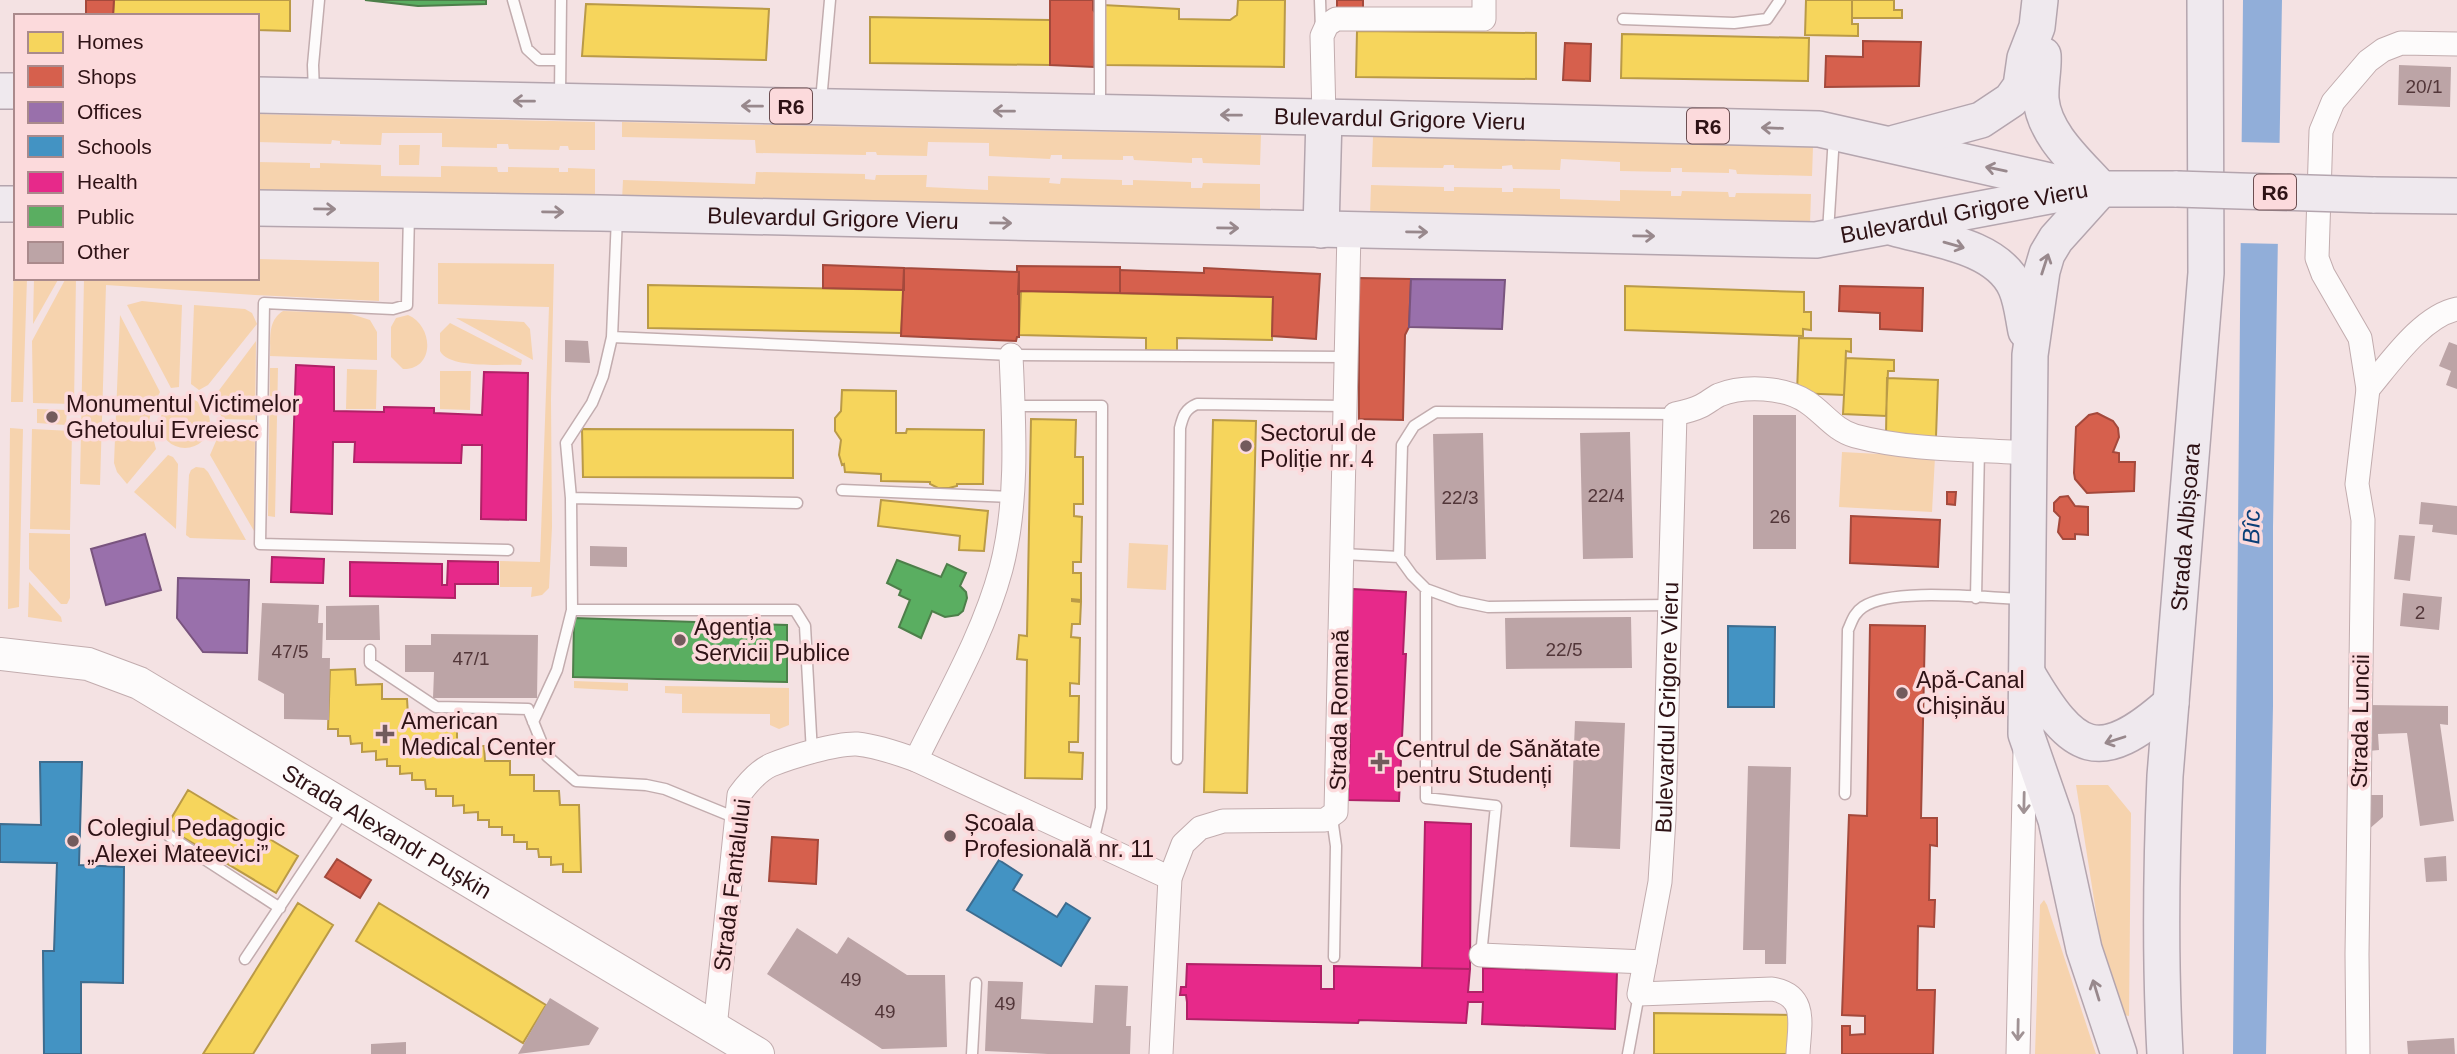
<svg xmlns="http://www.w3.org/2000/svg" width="2457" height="1054" viewBox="0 0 2457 1054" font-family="Arial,sans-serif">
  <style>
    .green { fill: #f6d3ae }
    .water { fill: #91aed9 }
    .pier { fill: #f4e2e3 }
    .homes { fill: #f6d55c; stroke: #ba9a47; stroke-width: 2 }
    .shops { fill: #d6604d; stroke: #a4493c; stroke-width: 2 }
    .offices { fill: #9970ab; stroke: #79547e; stroke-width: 2 }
    .schools { fill: #4393c3; stroke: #3d6c8f; stroke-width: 2 }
    .health { fill: #e7298a; stroke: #b02267; stroke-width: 2 }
    .public { fill: #5aae61; stroke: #4d7f4a; stroke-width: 2 }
    .building { fill: #bca4a6 }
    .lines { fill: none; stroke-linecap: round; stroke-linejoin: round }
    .lane-casing { stroke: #c2acae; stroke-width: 13 }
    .street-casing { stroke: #c2acae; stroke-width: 25 }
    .secondary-casing { stroke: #c2acae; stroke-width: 34 }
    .primary-casing { stroke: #b4a5ae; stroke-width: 38 }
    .lane { stroke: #fdfbfb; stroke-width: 10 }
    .street { stroke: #fdfbfb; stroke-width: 23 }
    .secondary { stroke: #fdfbfb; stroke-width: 32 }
    .primary { stroke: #efe9ee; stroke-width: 35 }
    .primary-bridge-casing { stroke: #b4a5ae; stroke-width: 38; stroke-linecap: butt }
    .primary-bridge { stroke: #efe9ee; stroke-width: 35 }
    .oneway { stroke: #98888c }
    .oneway2 { stroke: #a09294 }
    .poi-dot { fill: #735b5d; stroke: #fcdadc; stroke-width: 2.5 }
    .labels { text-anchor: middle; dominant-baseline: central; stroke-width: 7; stroke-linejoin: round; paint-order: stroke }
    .number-label { font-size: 19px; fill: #523639 }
    .shield { fill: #fcdadc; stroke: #6c4e51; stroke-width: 2 }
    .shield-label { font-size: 21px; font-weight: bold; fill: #2e1215 }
    .street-label { font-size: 23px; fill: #2e1215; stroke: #fcdadc }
    .poi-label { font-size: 23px; fill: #2e1215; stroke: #fcdadc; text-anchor: start }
    .water-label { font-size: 24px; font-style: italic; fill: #0b3f77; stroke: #fcdadc }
  </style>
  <rect width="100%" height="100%" fill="#f4e2e3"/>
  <path class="green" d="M257,114l338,8v28h-26l-1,-4h-8l-1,4 -50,-1 -1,-5h-11v4l-55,-1v-14h-60l-1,12 -41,-1v-3l-8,-1 -1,4 -74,-2z
    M622,122l639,13 -1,30 -57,-2 -1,-5h-10v5l-58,-3 -1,-4h-10v4l-61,-1v-4h-11l-1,4 -61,-3v-13l-61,-1 -1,14 -50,-1 -1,-3h-10v3l-110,-2 -1,-13 -133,-3z
    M1373,136l440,11 -1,29 -75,-2 -1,-4 -7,-1v4l-47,-1v-4h-11v4l-51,-1v-9l-59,-3 -1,11 -47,-1 -1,-4 -10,1v3l-48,-1v-3h-10l-1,3 -71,-1z
    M399,145h21l-1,20h-20z
    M257,162l53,1v5h10v-5l61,2v11l60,1v-11l56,1 1,5h10v-5l51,1v4h9v-4l27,1v29l-338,-7z
    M756,172l109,2v5l10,1 1,-5h51l-1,12 62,3v-14l62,2 -1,5 11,1 1,-6 61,2v5h11v-5l58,2v6h11l1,-5 57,1v28l-638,-12 1,-20 132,4z
    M1371,185l73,2v4h10v-4l48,1v4h11v-4l47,1v10l60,2v-11l51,1v5h10l1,-5 46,1 1,5h6l1,-4 75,1 -1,30 -440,-9z
    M14,253l2,25h11l-4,124h-12z
    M257,259l122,3v39l-124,-6 -149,-10 -6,200 -20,-1 4,-206h173z
    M438,263l116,1 -3,135 1,128 -3,61 -7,7 -11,2 1,-10h-32v-26l40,1 9,-255 -111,-3z
    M34,278h25l-26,46z
    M66,278h10l-2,126 -41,-1 -1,-62z
    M142,301l40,4 -3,82 -8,1 -44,-83z
    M194,305l51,4 7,4 5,11 -49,61 -9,5 -8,-6z
    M283,311l65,2 22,7 7,12v28l-107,-4c1,-17 -3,-35 13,-45z
    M120,315l40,77 -9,18 -2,12 7,27 -29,35 -10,-12 -3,-9z
    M408,315c26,11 27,55 -5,54l-12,-12v-30l5,-9z
    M456,318l68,4 6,7 3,31z
    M450,323l72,37 -1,5c-19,-1 -72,4 -81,-14v-18z
    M256,341l-1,79 -32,-1 -9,-15v-7z
    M270,368h8l-3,149 -7,-1z
    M347,369l30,1 -1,39h-30z
    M440,371h31l-1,39 -30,-1z
    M160 423a25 25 0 1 1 50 0a25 25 0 1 1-50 0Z
    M37,409l30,1 -1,15 -29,-2z
    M10,428l13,1 -4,178 -11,2z
    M32,429l40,2 -2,99 -40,-1z
    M224,430l31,1 -1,100 -44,-76 9,-21z
    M1842,452l93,5 -3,55 -93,-5z
    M168,455l5,2 5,7 -2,65 -42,-37z
    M196,467l8,1 4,4 38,68 -56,-2 -4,-3 3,-60 2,-5z
    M29,533l41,1v64l-3,6h-6l-32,-35z
    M1129,543l39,2 -2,45 -39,-2z
    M29,582l32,35 1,5 -34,-5z
    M574,681l54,2v8l-54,-3z
    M665,686l124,2v37l-10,4 -9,-4v-11l-88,-1v-19l-17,-1z
    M2076,785h32l23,28 -2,203 -6,-1 -21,-65z
    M2044,900l3,5 49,149h-61l5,-149z"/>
  <path class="water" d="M2243,0h39l-9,527v179l-7,348h-33z"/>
  <path class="pier" d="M2238,142l46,1 -1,101 -46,-1z"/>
  <path class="homes" d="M114,0h176v31l-33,-1v-14h-144z
    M1238,0h47l-1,67 -180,-2 -1,-60 76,4v10l51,1 7,-5z
    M1806,0h46v24h6v12l-53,-1z
    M1852,0h42v10h8v8h-50z
    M586,4l183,5 -3,51 -184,-4z
    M870,17l180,3v45l-180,-2z
    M1357,31l179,2v46l-180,-2z
    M1622,34l187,4 -1,43 -187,-3z
    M648,285l256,5 -3,43 -253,-5z
    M1625,286l179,6v20h7v18l-8,-1v7l-178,-6z
    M1021,291l252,6 -1,43 -95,-2v13l-31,-1v-12l-127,-3z
    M1799,338l52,1v13l-5,-1 -2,44 -47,-2z
    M1846,358l48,2v11h-6l-2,45 -43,-2z
    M1887,378l51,2 -2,57 -50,-2z
    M842,390l54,1v42h10l1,-4 77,1 -1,54h-26v2l-8,2h-11l-8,-4v-2l-49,-1v-7l-36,-2 -1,-8 -2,1 -3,-10 2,-15 -6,-9v-13l6,-7z
    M1031,419l45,1 -1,37h8v47h-9v12l8,1 -1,45h-8v11h8v27l-9,-1v2l9,1 -1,22h-8l-1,13 9,1 -1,46 -9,-1v13h9l-1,46h-9v10l14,1 -1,26 -57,-1 2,-118 -10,-1 2,-24 8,1z
    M1213,420l43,1 -9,372 -43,-1z
    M582,429l211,1v48l-210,-1z
    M881,500l107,11 -4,40 -25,-1 1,-14 -82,-10z
    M355,669l1,16 26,-1v15h25l1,16 24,-1v16l25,-1v17h27l1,15h25v14h24v16h25l1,14h19l2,67h-18v-8l-12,1v-8h-12l-1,-8h-11v-7h-13v-7h-12v-8h-13v-7h-11v-8l-14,1v-8l-11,1v-10h-17v-7h-10l-1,-9h-13v-7l-12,1v-8h-13v-7l-11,1v-9l-14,1v-9l-11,1 -1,-8h-12v-7h-10l2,-59z
    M188,790l110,66 -22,37 -110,-66z
    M298,903l35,22 -80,129h-50z
    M379,903l167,102 -23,38 -167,-102z
    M1654,1013l140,2v39h-140z"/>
  <path class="shops" d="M86,0h28l-1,16h-27z
    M1050,0h43v10l3,4 -2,53 -44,-2z
    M1337,0h26v14l-26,-1z
    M1863,41l58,1 -2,44 -94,1 1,-31 37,1z
    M1565,43l26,1 -1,37 -27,-1z
    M823,265l81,3v22l-81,-2z
    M1017,266l103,1v26l-99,-2 -3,2 1,-21h-2z
    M904,268l115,4v65h-2l-1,4 -115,-5z
    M1204,268l116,6 -4,65 -44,-3 1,-39 -153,-4v-23l84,3z
    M1359,278l52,1 -2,48 -4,8 -2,85 -44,-1z
    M1840,286l83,2 -1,43 -42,-2v-16l-41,-2z
    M2097,413l16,8 5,7 1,9 -6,15 6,1v9h16l-1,29 -47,2 -12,-14 -1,-6 2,-46 13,-12z
    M1947,492h9l-1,13 -8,-1z
    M2068,496l7,10 13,1v28l-13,-1v5h-12l-5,-7 2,-15 -6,-6v-8l6,-6z
    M1851,516l89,4 -2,47 -88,-4z
    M1870,625l55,1 -4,192h16v28l-7,-1 -1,55h6l-1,27 -16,-1 -1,64h18l-2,64h-91v-28h8v9l15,-1v-18l-23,-1 7,-200 18,1z
    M772,837l46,3 -2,44 -47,-3z
    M337,859l34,21 -11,18 -35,-21z"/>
  <path class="offices" d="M1411,279l94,1 -3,49 -93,-2z
    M145,534l16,56 -55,15 -15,-56z
    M178,578l71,2 -2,73 -44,-1 -26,-34z"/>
  <path class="schools" d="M1728,626l47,1 -1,80h-46z
    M40,762h42l-3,103 45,2 -1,116 -42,-1v72h-37l-1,-103h11l3,-88 -57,-1v-38l41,1z
    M999,860l23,15 -9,15 44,27 9,-14 24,15 -29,48 -94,-56z"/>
  <path class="health" d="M296,365l38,2v44l50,1v-5l50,1v5l48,2 2,-43 44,1 -2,147 -45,-1 1,-74h-20l-1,18 -107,-1 1,-20h-22l-1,72 -41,-2z
    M272,557l52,2 -1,24 -52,-1z
    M448,561l50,1v22h-43v14l-105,-2v-34l92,2v21h5z
    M1353,589l53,3 -3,62h3l-7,147 -51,-1 2,-66h-4z
    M1425,822l46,2 -1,145 -48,-1z
    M1187,964l134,2v23h13v-23l136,3 -2,23h15v-24l134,4 -2,57 -133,-5 1,-22h-15l-2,21 -107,-3 -1,3 -171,-4v-17l-1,-7h-6l1,-8h5z"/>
  <path class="public" d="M365,0h121v4l-68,2z
    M897,560l44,17 6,-13 19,9 -6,13 6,6 1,6 -4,13 -5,4 -13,2 -13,-6 -11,27 -22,-11 11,-27 -11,-5 2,-5 -14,-7z
    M574,618l213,7v57l-214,-5z"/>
  <path class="building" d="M2399,65l52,2 -1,40 -52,-2z
    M565,340l23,1 2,22 -25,-1z
    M2449,342l8,3v44l-11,-4 5,-14 -12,-5z
    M1753,415h43v134h-43z
    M1630,432l3,126 -50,1 -3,-126z
    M1483,433l3,126 -50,1 -3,-126z
    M2421,502l36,4v29l-25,-3 1,-7 -14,-1z
    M2399,535l16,1 -5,45 -16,-2z
    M590,546l37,1v20l-37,-1z
    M2403,593l39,4 -3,33 -39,-4z
    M262,603l57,2 -1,18h5l-1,35h8l-1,62 -45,-1v-25l-26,-14z
    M379,605l1,35h-54v-34z
    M1631,617l1,51 -126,1 -1,-51z
    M431,634l107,1 -1,63h-104l1,-26h-29v-27h26z
    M2366,705l82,1v19l-8,-1 14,97 -34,5 -13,-93 -29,1 1,16 -11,1z
    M1575,721l50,2 -5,126 -50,-2z
    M1748,766l43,1 -5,197h-21v-14h-22z
    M2368,795h15v22l-15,13z
    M2446,856l1,25 -21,1 -2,-24z
    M797,928l40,26 11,-17 59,38h38l2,72 -65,2 -115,-75z
    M988,981l35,1 -2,37 72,4 2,-38 33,1 -2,40h5l-1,28h-82l-63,-3z
    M550,998l49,30 -10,17 -71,9z
    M2454,1038l1,16h-47l-1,-13z
    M406,1042v12h-35v-10z"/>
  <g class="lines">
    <g class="lane-casing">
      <path id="lane" d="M513,0l14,49 12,11h21
        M1320,0l1,30
        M1623,19l111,4 33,-4 13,-19
        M314,93l-1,-28 6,-65
        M560,95l1,-95
        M821,101l9,-101
        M1100,106v-106
        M409,213l-2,92 -14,4 -129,-6 -4,241 248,6
        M1828,232l6,-96
        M612,337l399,18 334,2
        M1013,406h89l-1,402 -8,34
        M842,490l170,7
        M571,498l226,5
        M1343,554l56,3
        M1426,589v209l70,8 -15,149
        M1976,598l3,-149
        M1671,605l-183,2 -29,-6 -33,-12 -14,-14 -13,-18 3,-112 12,-19 22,-14 239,2
        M572,610h223l10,16 7,127
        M370,650v13l66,44 92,2 19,47 29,25 70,4 19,4 71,29
        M533,722l24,-52 15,-60 -1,-112 -5,-55 26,-40 11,-27 9,-39 5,-120
        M1177,759l3,-331c3,-12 5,-19 17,-24l147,2
        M1845,794l3,-164c4,-9 6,-17 15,-23 30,-20 121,-9 159,-8
        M1332,818l4,28 -2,111
        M169,836l111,72
        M245,959l99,-149
        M972,1054l4,-71
        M1628,1054l11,-60"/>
    </g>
    <g class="street-casing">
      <g id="street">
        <path d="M1324,117l-2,-81 5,-11 9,-6h148v-19"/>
        <path d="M2368,389c22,-26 54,-73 89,-80"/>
        <path d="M916,760c30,-62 67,-124 85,-191 18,-69 13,-144 10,-214"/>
        <path d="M1481,955l164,7"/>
        <path d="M715,1028l24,-233c8,-11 19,-24 32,-30 20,-8 65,-22 86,-21 20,2 40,9 59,16l254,118"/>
        <path d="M1161,1054l9,-176 13,-34 17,-16 23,-7 102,-1 11,-8 13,-581"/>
        <path id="s1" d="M1798,1054c1,-28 11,-59 -26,-65l-133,5 21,-112 4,-64 11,-404c9,-2 18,-4 26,-8 6,-3 12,-8 18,-11 25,-10 66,-8 88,7 17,11 27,28 48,34 56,15 117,13 175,17"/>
        <path d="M2018,1054l7,-302"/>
        <path d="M2358,1054l-1,-100 6,-434 -6,-36 11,-95 -8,-51 -37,-64 -6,-16 4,-127 12,-29 35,-41 15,-11 18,-7 56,1"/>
      </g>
    </g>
    <g class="secondary-casing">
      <g id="secondary">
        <path id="s2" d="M0,654l88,10 51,19 619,371"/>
      </g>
    </g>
    <g class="primary-casing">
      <g id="primary">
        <path d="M2043,55c1,14 -3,29 -2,44 3,36 38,65 60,90"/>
        <path d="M0,91h16"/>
        <path id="s3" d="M257,95l1110,23 452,11 253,57"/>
        <path d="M1895,143l86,-23 30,-20 10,-14 4,-28 12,-31 3,-27"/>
        <path d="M2101,189l-45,50 -9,15 -5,17 -12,84 -4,379 30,86 28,129 35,105"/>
        <path d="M2373,195l84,1"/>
        <path d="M0,204h16"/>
        <path id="s4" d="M257,208l343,5 1216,27 270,-51h91"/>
        <path d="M1894,228c39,11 104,18 122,60 6,14 7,29 10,43"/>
        <path d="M1321,230l3,-113"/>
        <path d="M2027,673c46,79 71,95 144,30"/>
        <path id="s5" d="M2165,1054c-5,-92 -4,-185 0,-278l41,-503 -1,-273"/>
      </g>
    </g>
    <use href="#lane" class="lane"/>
    <use href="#street" class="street"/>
    <use href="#secondary" class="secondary"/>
    <use href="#primary" class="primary"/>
    <g class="primary-bridge-casing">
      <path id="primary-bridge" d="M2177,189l196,6"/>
    </g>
    <use href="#primary-bridge" class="primary-bridge"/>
  </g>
  <defs><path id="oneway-shaft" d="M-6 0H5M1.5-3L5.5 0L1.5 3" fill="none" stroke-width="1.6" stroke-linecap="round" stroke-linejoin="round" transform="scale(1.75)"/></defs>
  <g class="oneway">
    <use href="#oneway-shaft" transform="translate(524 101) rotate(-179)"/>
    <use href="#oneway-shaft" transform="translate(752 106) rotate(-179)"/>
    <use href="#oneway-shaft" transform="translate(1004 111) rotate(-179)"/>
    <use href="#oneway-shaft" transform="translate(1231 115) rotate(-179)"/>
    <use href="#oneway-shaft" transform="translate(1772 128) rotate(-178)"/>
    <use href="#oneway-shaft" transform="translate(1996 169) rotate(-168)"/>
    <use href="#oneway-shaft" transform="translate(325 209) rotate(1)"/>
    <use href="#oneway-shaft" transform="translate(553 212) rotate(1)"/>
    <use href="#oneway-shaft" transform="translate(1001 223) rotate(1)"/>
    <use href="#oneway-shaft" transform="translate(1228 228) rotate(1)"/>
    <use href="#oneway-shaft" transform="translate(1417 232) rotate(1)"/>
    <use href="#oneway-shaft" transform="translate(1644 236) rotate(1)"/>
    <use href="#oneway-shaft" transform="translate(1954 245) rotate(16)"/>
    <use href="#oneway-shaft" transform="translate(2045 264) rotate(-72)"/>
    <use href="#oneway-shaft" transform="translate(2115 740) rotate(162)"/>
    <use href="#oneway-shaft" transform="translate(2096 990) rotate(-107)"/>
  </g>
  <g class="oneway2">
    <use href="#oneway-shaft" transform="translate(2024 803) rotate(91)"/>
    <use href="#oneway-shaft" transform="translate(2018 1030) rotate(91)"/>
  </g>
  <g class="poi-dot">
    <circle cx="52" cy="417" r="7"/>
    <circle cx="1246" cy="446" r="7"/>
    <circle cx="680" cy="640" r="7"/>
    <circle cx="1902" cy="693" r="7"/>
    <path d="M381.5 723.5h7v7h7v7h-7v7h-7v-7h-7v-7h7z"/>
    <path d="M1376.5 751.5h7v7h7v7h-7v7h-7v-7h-7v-7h7z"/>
    <circle cx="950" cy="836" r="7"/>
    <circle cx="73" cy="841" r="7"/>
  </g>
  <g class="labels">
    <g class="number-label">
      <text x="2424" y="86">20/1</text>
      <text x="1606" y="495">22/4</text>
      <text x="1460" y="497">22/3</text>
      <text x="1780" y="516">26</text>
      <text x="2420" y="612">2</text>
      <text x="1564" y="649">22/5</text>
      <text x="290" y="651">47/5</text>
      <text x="471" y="658">47/1</text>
      <text x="851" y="979">49</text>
      <text x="1005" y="1003">49</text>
      <text x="885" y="1011">49</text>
    </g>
    <g class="shield">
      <rect x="770" y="88.5" width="42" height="35" rx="5"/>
      <rect x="1687" y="108.5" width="42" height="35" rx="5"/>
      <rect x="2254" y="174.5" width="42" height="35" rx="5"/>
    </g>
    <g class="shield-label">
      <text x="791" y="106">R6</text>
      <text x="1708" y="126">R6</text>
      <text x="2275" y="192">R6</text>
    </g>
    <g class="street-label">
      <text stroke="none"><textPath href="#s3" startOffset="1143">Bulevardul Grigore Vieru</textPath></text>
      <text stroke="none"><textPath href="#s4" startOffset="1710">Bulevardul Grigore Vieru</textPath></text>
      <text stroke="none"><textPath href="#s4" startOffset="576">Bulevardul Grigore Vieru</textPath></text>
      <text stroke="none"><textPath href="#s5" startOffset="528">Strada Albișoara</textPath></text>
      <text stroke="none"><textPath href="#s1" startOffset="502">Bulevardul Grigore Vieru</textPath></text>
      <text transform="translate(1339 710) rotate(-89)">Strada Romană</text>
      <text transform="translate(2360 721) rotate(-89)">Strada Luncii</text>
      <text stroke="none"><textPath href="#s2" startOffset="432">Strada Alexandr Pușkin</textPath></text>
      <text transform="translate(732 885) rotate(-83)">Strada Fantalului</text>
    </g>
    <g class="poi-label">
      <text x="66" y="404">Monumentul Victimelor<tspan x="66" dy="26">Ghetoului Evreiesc</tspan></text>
      <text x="1260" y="433">Sectorul de<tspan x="1260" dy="26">Poliție nr. 4</tspan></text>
      <text x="694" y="627">Agenția<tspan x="694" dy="26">Servicii Publice</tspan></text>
      <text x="1916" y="680">Apă-Canal<tspan x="1916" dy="26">Chișinău</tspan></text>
      <text x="401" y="721">American<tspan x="401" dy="26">Medical Center</tspan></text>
      <text x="1396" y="749">Centrul de Sănătate<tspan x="1396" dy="26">pentru Studenți</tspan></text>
      <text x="964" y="823">Școala<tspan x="964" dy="26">Profesională nr. 11</tspan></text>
      <text x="87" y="828">Colegiul Pedagogic<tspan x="87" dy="26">„Alexei Mateevici”</tspan></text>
    </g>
    <g class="water-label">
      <text transform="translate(2251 527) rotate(-89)">Bîc</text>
    </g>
  </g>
  <rect x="14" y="14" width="245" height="266" fill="#fcdadc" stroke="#aa8a8c" stroke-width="2"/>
  <rect x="28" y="32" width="35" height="21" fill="#f6d55c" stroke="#aa8a8c" stroke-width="2"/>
  <text x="77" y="49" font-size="21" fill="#2e1215">Homes</text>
  <rect x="28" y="66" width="35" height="21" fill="#d6604d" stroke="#aa8a8c" stroke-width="2"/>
  <text x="77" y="84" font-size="21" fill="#2e1215">Shops</text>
  <rect x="28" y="102" width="35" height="21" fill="#9970ab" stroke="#aa8a8c" stroke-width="2"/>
  <text x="77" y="119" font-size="21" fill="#2e1215">Offices</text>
  <rect x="28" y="136" width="35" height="21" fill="#4393c3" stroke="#aa8a8c" stroke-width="2"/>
  <text x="77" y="154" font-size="21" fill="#2e1215">Schools</text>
  <rect x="28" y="172" width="35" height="21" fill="#e7298a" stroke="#aa8a8c" stroke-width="2"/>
  <text x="77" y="189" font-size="21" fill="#2e1215">Health</text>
  <rect x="28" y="206" width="35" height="21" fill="#5aae61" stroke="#aa8a8c" stroke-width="2"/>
  <text x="77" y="224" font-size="21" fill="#2e1215">Public</text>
  <rect x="28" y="242" width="35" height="21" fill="#bca4a6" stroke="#aa8a8c" stroke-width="2"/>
  <text x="77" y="259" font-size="21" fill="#2e1215">Other</text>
</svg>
